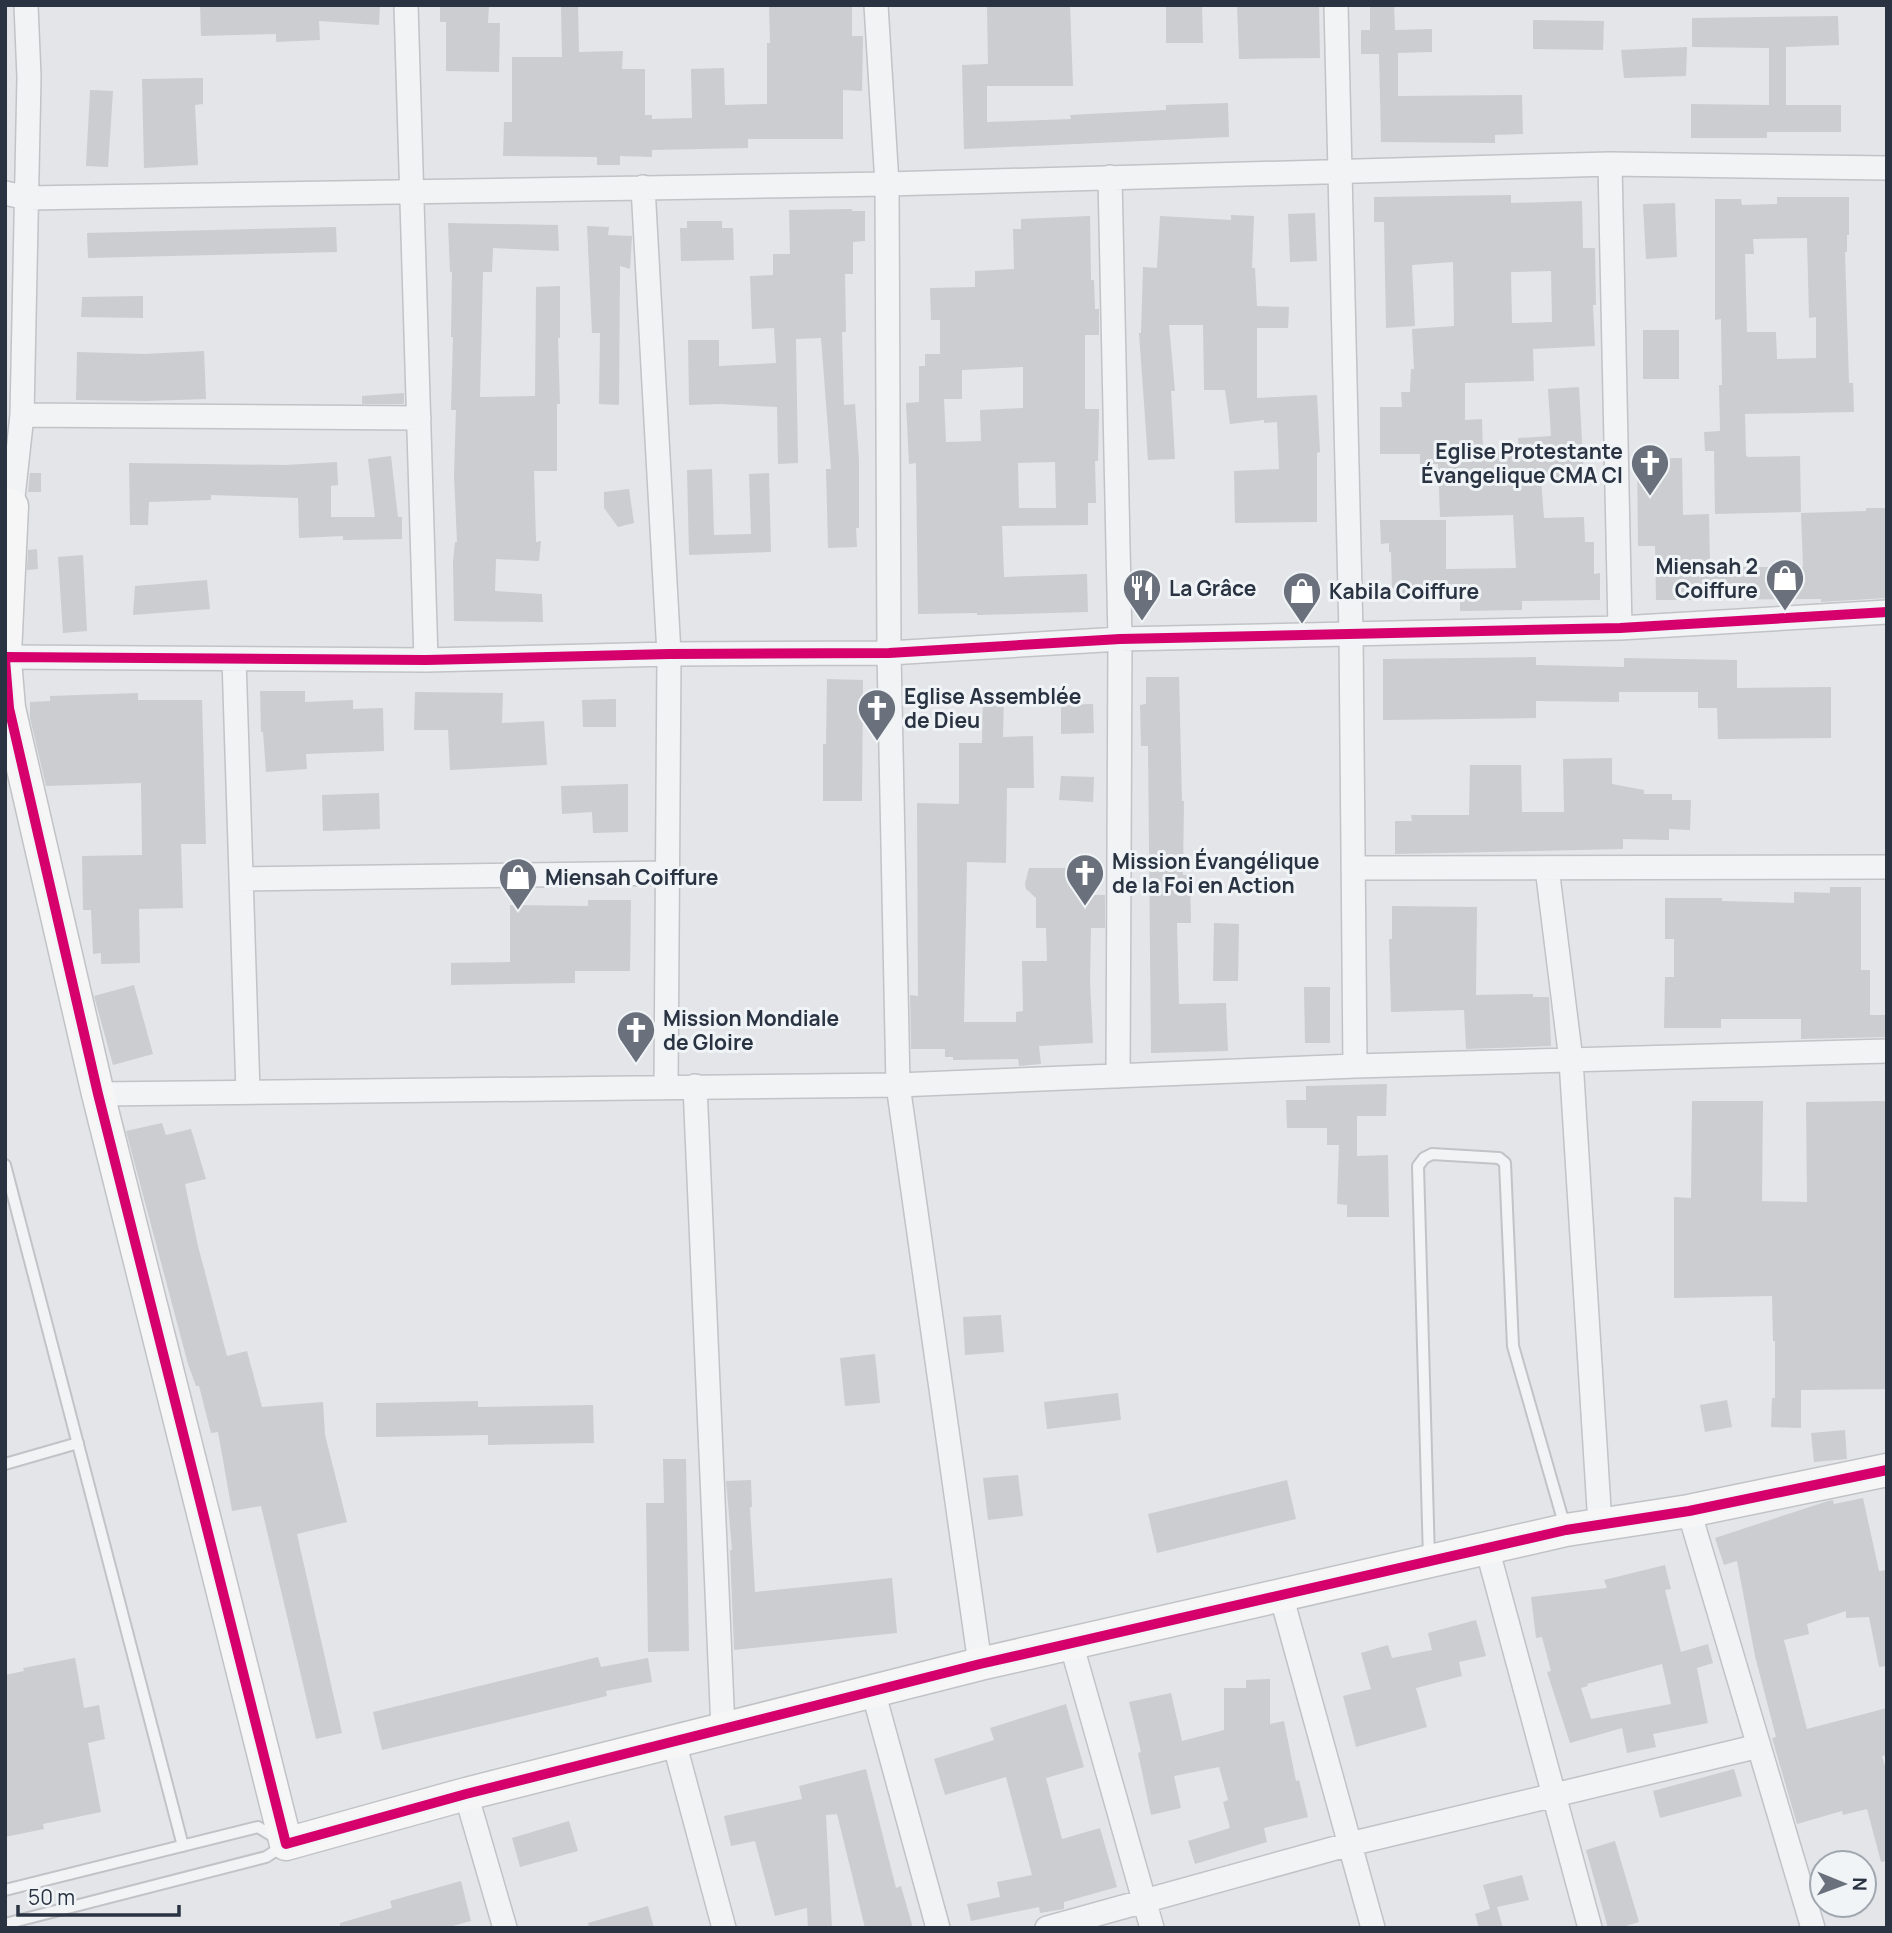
<svg xmlns="http://www.w3.org/2000/svg" width="1892" height="1933" viewBox="0 0 1892 1933" font-family="Manrope,sans-serif">
  <style>
    .building { fill: #cbcdd0; fill-rule: evenodd }
    .lines { fill: none; stroke-linecap: round; stroke-linejoin: round }
    .lane-casing { stroke: #c1c3c6; stroke-width: 14 }
    .street-casing { stroke: #c1c3c6; stroke-width: 26 }
    .secondary-casing { stroke: #c1c3c6; stroke-width: 35 }
    .lane { stroke: #f2f3f5; stroke-width: 10 }
    .street { stroke: #f2f3f5; stroke-width: 23 }
    .secondary { stroke: #f6f6f7; stroke-width: 32 }
    .cycleway-casing { stroke: #f0f4f7; stroke-width: 15 }
    .cycleway { stroke: #d6006c; stroke-width: 10 }
    .labels { text-anchor: middle; dominant-baseline: central; stroke-width: 6; stroke-linejoin: round; paint-order: stroke }
    .poi-label { font-size: 21px; font-weight: bold; fill: #293342; stroke: #f0f4f7; text-anchor: start }
  </style>
  <rect width="100%" height="100%" fill="#e3e5e8"/>
  <path class="building" d="M200,5h180l-1,20 -60,-4 1,19 -44,2v-8l-75,2z
    M440,5h49l-1,18h12l-1,49 -53,-1v-49h-6z
    M561,5h17l1,47 44,-1 -1,18h23v46h7v4l40,-1 -1,-49 33,-1 1,37 42,-1v-61h3l-1,-38h83v31h11l-1,55 -19,-1v49h-95v9l-96,2v7l-32,-1v9h-23v-8l-94,-1 1,-34h8v-65h50z
    M987,5h83l3,81h-86v36l84,-3 -1,-4 96,-5v-5l62,-2 1,34 -265,12 -2,-84 26,-1z
    M1166,5h36l1,38h-37z
    M1237,5h82l1,53 -81,1z
    M1370,5h24l1,25 37,-1v23l-34,1v43l124,-1 1,39 -28,1v8l-114,-1 -2,-88h-18v-24h9z
    M1838,16l1,29 -53,2v58h55v27h-74v6h-76v-34l78,1v-57l-77,-1v-29z
    M1533,20l71,1 -1,29 -70,-1z
    M1687,47l-1,29 -62,2 -3,-28z
    M203,78v26l-8,1 3,60 -54,3 -2,-89z
    M90,90l23,1 -5,76 -22,-1z
    M1511,195v8l71,-2 1,47h12l1,57h-3l2,41 -62,3 1,32 -69,2v37l17,-1 1,33 36,-1 -1,-13 33,-2 -3,-47 31,-2 5,90 -43,2 3,39 40,-1 1,25h9v32l6,-1v27l-78,1v9l-62,1v-14l-60,2v-7h-8l-1,-40h-2v-9l-8,1 -1,-24h66v49l70,-1 -3,-53 -73,2 -2,-53h-18v-10h-40v-47h22l-1,-15h9l1,-23h3l-2,-40 42,-3 -1,-64 -41,3 3,61 -29,2 -2,-106h-10v-25zM1551,271l1,51 -40,1 -1,-51z
    M1777,197h72v38h-2v17h-2l4,131h4l1,29 -109,2 1,41 2,2 52,-1 1,56 -86,2 -1,-63h-9l-1,-19 16,-1 -1,-46h3l-1,-66 -6,1v-121h26l1,6 35,-1zM1807,238l2,80 7,-1v41l-39,1 -1,-27h-29l-2,-78h9l-1,-15z
    M1675,203l2,54 -31,2 -3,-55z
    M852,209v2h13v30l-12,1v32h-8l1,58h-4l2,73 11,-1 4,57v67h-3l1,19 -29,1 -2,-79h5l-10,-131 -25,1 2,124 -20,1 -1,-57 -57,-3 -31,1 -1,-65h31v26l57,-3 -2,-35 -22,1 -2,-53 23,-1v-21h17l-1,-44z
    M1315,213l2,48 -27,1 -2,-48z
    M1231,215l23,1 -2,52h3l2,38 32,1 -1,21h-31v70l60,-3 3,57 -3,1v69l-82,1 -1,-52 45,-2 -2,-47 -13,1v-3l-34,4 -5,-34h-21l-1,-65h-34l6,66h-4l4,68 -27,1 -9,-127h2l2,-66 14,1 3,-52 71,4z
    M1090,216l1,64h3l1,29h4v26h-14v74h14l-1,52h-3l1,42h-8v22l-86,1 2,51 83,-3 1,38 -111,3v-2l-59,1 -2,-151 -7,1 -3,-61 13,-1v-36h6v-12h15v-34h-9l-1,-32 45,-1v-16l39,-2 -1,-40h8v-10zM1023,367v41l-43,2 1,31 -35,1 -2,-43h18v-29zM1055,462l1,46h-37l-1,-45z
    M687,221h35v7h11l1,32 -53,1 -1,-33h7z
    M448,223l110,2 1,26 -66,-3 -1,24h-9l-3,125 55,-1 1,-109 24,-1v52h-2l2,66h-3v67h-23l2,71 5,-1 -2,20 -43,-2 -1,32 47,3 1,28 -89,-1 -1,-59 2,-20h2l-3,-67 2,-65h-5l2,-73h-2l1,-65h-2z
    M587,226l22,1 -1,8 24,1 -2,33 -10,-3 -1,139 -20,-1 1,-71h-8z
    M336,227l1,25 -249,6 -1,-25z
    M143,296v22l-62,-1 1,-20z
    M1643,330h36v49h-36z
    M204,351l2,48 -60,2 -70,-1 1,-48 67,2z
    M404,393v11h-42v-8z
    M391,456l7,61h4v22l-59,1v-4l-44,2 -1,-40 -87,-3v5l-62,2 -1,23h-18l-1,-62 156,2 52,-3 1,23 -7,1v31h44l-7,-58z
    M1682,458l1,57 26,-1 1,53h93l-2,-54 65,-2v-3h21v90l-66,4v-3l-165,1 -1,-54h-17l-1,-87z
    M712,469l2,66 37,-1 -2,-60 20,-1 2,79 -82,3 -2,-85z
    M30,473h11v19h-13z
    M629,489l5,34 -16,4 -14,-19v-16z
    M37,549l1,20 -11,1 1,-20z
    M83,555l4,76 -24,2 -5,-76z
    M207,580l3,29 -77,6 2,-29z
    M1536,657v8l88,2v-9l113,2v28l94,-1v51l-113,1 -1,-31h-19v-16h-79v10l-83,-1v17l-153,2v-61z
    M1146,677h33l3,124h2l-1,74h7l1,48h-14l2,81 47,-1 2,48 -77,2 -3,-307h-7l-1,-41 6,-1z
    M827,679l36,1 -1,121h-39v-57h3z
    M260,691h45v11l48,-2v9l30,-1 1,43 -78,3 1,15 -41,3 -3,-40h-2z
    M415,692l88,1 -1,30 42,-2 3,44 -97,5 -2,-40h-34z
    M138,693v7h64l4,144h-25l2,64 -44,1 1,54 -39,1v-11l-8,1 -2,-44h-8l-1,-54 60,-1 -1,-72 -95,3 -16,-68v-16l20,-1v-5z
    M983,696h21l-1,41 30,-1 1,52h-27l-1,75 -39,-1 -3,160h52v-10l7,-1 -1,-50h25l-1,-33h-10v-30l-10,-9 -1,-5 4,-16h44v6l10,1v20h22v33h-14l-1,54 3,61 -54,3 2,18 -22,2 -1,-7 -65,1v-3h-8v-8h-34l-1,-54 8,1 -1,-193 42,1v-61h23z
    M616,699v28h-33l-1,-27z
    M1093,704l1,29 -33,1v-29z
    M1612,758v26l32,6v4h28v6h19l-1,30 -21,-1v11l-46,-1v10l-228,5v-33h17l-1,-6h58l1,-50h51l1,47h42l-1,-53z
    M1061,776l33,1 -1,25 -34,-2z
    M628,784v48l-35,1 -1,-21 -30,2 -1,-28z
    M379,793l1,36 -57,2 -1,-36z
    M1830,887h31v83h9v45h17v22l-86,2v-20h-80v9h-57l1,-51h9v-38h-9v-41h57v3l72,2v-11l36,1z
    M588,900h43l-1,71h-55v12l-124,2v-22l59,-1v-57l78,1z
    M1392,906l85,1 -1,88 57,-1v3h16l2,49 -85,3 -2,-39 -73,2 -2,-73h3z
    M1214,923l25,1 -1,57h-25z
    M134,985l19,69 -40,11 -19,-69z
    M1304,987h26v56h-25z
    M1387,1084l-1,32h-29v40l31,-1 1,62h-42v-12l-10,-1 2,-59h-12v-17h-40l-1,-28h20v-14z
    M1692,1101h71l-1,100 45,1 -1,-100 81,-1v288l-86,1v38l-30,-1 1,-29h3v-57h-2l-1,-45 -98,2v-101l17,1z
    M162,1123l4,12 25,-6 15,50 -21,5 13,62 29,110 20,-5 15,56 61,-5 2,33 22,87 -50,12 45,199 -26,6 -55,-233 -29,5 -14,-79 -7,1 -12,-47h-3l-8,-22 -62,-233z
    M1001,1315l3,37 -39,3 -2,-38z
    M875,1354l5,49 -35,3 -5,-48z
    M1118,1393l3,27 -74,9 -3,-27z
    M1727,1400l5,27 -27,5 -5,-27z
    M478,1401v6l115,-2 1,38 -106,2v-10l-112,2v-34z
    M1845,1430l2,29 -33,3 -3,-29z
    M663,1459h23l3,192 -41,1 -2,-149h18z
    M1018,1475l5,41 -35,4 -5,-42z
    M751,1480l1,27h-2l5,85 137,-14 5,55 -163,17 -4,-100h2l-6,-69z
    M1287,1480l9,39 -139,34 -9,-39z
    M1863,1498l16,73 8,-1v96l-8,1 -10,-50 -23,1v-7l-39,13 2,10 -25,6 23,89 80,-21v47l-5,1 5,17v88l-6,1 -14,-53 -24,6 -1,-4 -45,13 -25,-86 4,-1 -21,-81 -18,-95 -13,4 -9,-27 113,-37 5,-1 1,4z
    M1665,1565l6,24 -6,1 16,62 27,-8 5,19 -16,5 11,55 -55,11 3,13 -29,6 -5,-25 -52,15 -23,-71 4,-1 -9,-34 -6,1 -5,-41 76,-9 -3,-8zM1662,1664l9,40 -80,15 -10,-31 7,-2 -1,-2z
    M1476,1620l10,36 -27,6 3,14 -46,12 11,39 -71,20 -13,-51 28,-7 -10,-36 27,-8 4,13 40,-8 -4,-17z
    M598,1657l3,10 47,-9 4,24 -46,9 1,5 -225,54 -9,-38z
    M75,1658l9,50 15,-3 6,34 -17,4 13,69 -58,12 1,5 -39,8v-162l19,-4 -1,-3z
    M1270,1679v45l14,-3 12,60 3,-1 9,37 -44,11 3,14 -72,22 -7,-23 42,-13 -7,-26 5,-2 -9,-33 -45,9 7,32 -30,7 -13,-62 3,-1 -12,-50 42,-9 11,48 42,-11v-42h22v-8z
    M1066,1704l18,63 -38,11 16,61 38,-11 17,59 -53,15v7l-24,4 -1,-6 -68,14 -4,-17 33,-7 -3,-15 35,-7 -26,-98 -61,18 -11,-36 60,-19 -4,-12z
    M866,1769l30,119 5,-2 12,42h-48l-28,-114 -11,1 6,113h-24l-1,-20 -32,8 -20,-75 -24,5 -7,-30 78,-17 -3,-13z
    M1734,1769l8,27 -82,22 -7,-27z
    M569,1821l9,30 -58,16 -8,-29z
    M1615,1841l24,81 -20,6h-11l-22,-78z
    M1522,1875l7,25 -32,7 6,21h-24l-4,-14 18,-6 -3,1 -7,-24z
    M461,1881l10,40 -26,7h-105v-5l52,-15 -2,-7z
    M648,1906l6,22h-65l-1,-5z"/>
  <g class="lines">
    <g class="lane-casing">
      <path id="lane" d="M5,1165l178,681
        M5,1464l73,-21
        M1429,1559l-11,-393 6,-8 8,-4 67,4 6,5 8,183 52,181
        M5,1890l253,-63 28,17 -20,13 -261,67"/>
    </g>
    <g class="street-casing">
      <path id="street" d="M406,5l20,655
        M876,5l11,179 2,469 9,432 82,579
        M1336,5l15,628 4,433
        M1610,164l10,464
        M1110,177l10,462 -2,437
        M643,187l26,467 -3,433
        M5,193l22,5 860,-14 723,-20 277,4
        M22,415l397,3
        M12,506l10,-91 7,-338 -3,-72
        M5,657l421,3 243,-6 220,-1 231,-14 500,-11 267,-16
        M234,659l14,433
        M1353,868l534,-1
        M1547,868l24,192 29,465
        M241,879l427,-6
        M695,1086l28,643
        M98,1094l800,-9 457,-19 532,-15
        M1689,1511l124,417
        M1487,1548l103,380
        M1281,1595l92,333
        M1071,1643l81,285
        M873,1691l65,237
        M674,1742l50,186
        M466,1794l39,134
        M1047,1928l303,-84 409,-98"/>
    </g>
    <g class="secondary-casing">
      <path id="secondary" d="M5,504l7,2 -7,148
        M5,660l4,48 89,386 188,750 180,-50 514,-130 586,-134 123,-19 198,-41"/>
    </g>
    <use href="#lane" class="lane"/>
    <use href="#street" class="street"/>
    <use href="#secondary" class="secondary"/>
    <g class="cycleway-casing">
      <path id="cycleway" d="M5,657l421,3 243,-6 220,-1 231,-14 500,-11 267,-16
        M5,660l4,48 89,386 188,750 180,-50 514,-130 586,-134 123,-19 198,-41"/>
    </g>
    <use href="#cycleway" class="cycleway"/>
  </g>
  <defs>
    <g id="church-pin" transform="scale(2.0125)"><path d="M0 17L-7.5 6A9.5 9.5 0 1 1 7.5 6Z" fill="#6a717c" stroke="#f0f4f7"/><path d="M-1.2-6h2.4v3.5h3.3v2.4h-3.3V6h-2.4V-.1h-3.3v-2.4h3.3Z" fill="#fff"/></g>
    <g id="shop-pin" transform="scale(2.0125)"><path d="M0 17L-7.5 6A9.5 9.5 0 1 1 7.5 6Z" fill="#6a717c" stroke="#f0f4f7"/><path d="M-5-2.5h2.3a2.7 3.5 0 0 1 5.4 0H5L5.5 6h-11ZM-1.5-2.5h3a1.5 2.3 0 0 0-3 0Z" fill="#fff"/></g>
    <g id="restaurant-pin" transform="scale(2.0125)"><path d="M0 17L-7.5 6A9.5 9.5 0 1 1 7.5 6Z" fill="#6a717c" stroke="#f0f4f7"/><path d="M-5-6h1v4h1v-4h1v4h1v-4h1v5L-1.5 .5V6h-2V.5L-5-1ZM5-6V6H3V1.5H1.5Q1.5-4 5-6Z" fill="#fff"/></g>
  </defs>
  <g fill-rule="evenodd">
    <use href="#church-pin" x="1650" y="463"/>
    <use href="#shop-pin" x="1785" y="578"/>
    <use href="#restaurant-pin" x="1142" y="588"/>
    <use href="#shop-pin" x="1302" y="591"/>
    <use href="#church-pin" x="877" y="708"/>
    <use href="#church-pin" x="1085" y="873"/>
    <use href="#shop-pin" x="518" y="877"/>
    <use href="#church-pin" x="636" y="1030"/>
  </g>
  <g class="labels">
    <g class="poi-label">
      <text x="1623" y="451" text-anchor="end">Eglise Protestante<tspan x="1623" dy="24">Évangelique CMA CI</tspan></text>
      <text x="1758" y="566" text-anchor="end">Miensah 2<tspan x="1758" dy="24">Coiffure</tspan></text>
      <text x="1169" y="588">La Grâce</text>
      <text x="1329" y="591">Kabila Coiffure</text>
      <text x="904" y="696">Eglise Assemblée<tspan x="904" dy="24">de Dieu</tspan></text>
      <text x="1112" y="861">Mission Évangélique<tspan x="1112" dy="24">de la Foi en Action</tspan></text>
      <text x="545" y="877">Miensah Coiffure</text>
      <text x="663" y="1018">Mission Mondiale<tspan x="663" dy="24">de Gloire</tspan></text>
    </g>
  </g>
  <rect width="1892" height="1933" fill="none" stroke="#293342" stroke-width="14"/>
  <g transform="translate(1843 1884) rotate(91)"><circle r="33" fill="#f0f4f7" stroke="#a0a7af" stroke-width="2"/>
  <path d="M0-5L12 26L0 18L-12 26Z" fill="#6a717c"/>
  <text y="-10" font-size="19" font-weight="bold" text-anchor="middle" fill="#293342">N</text>
  </g>
  <path d="M18 1905v10h161v-10" fill="none" stroke="#293342" stroke-width="3.5"/>
  <text x="28" y="1905" font-size="21" fill="#293342" stroke="#f0f4f7" stroke-width="5" paint-order="stroke">50 m</text>
</svg>
